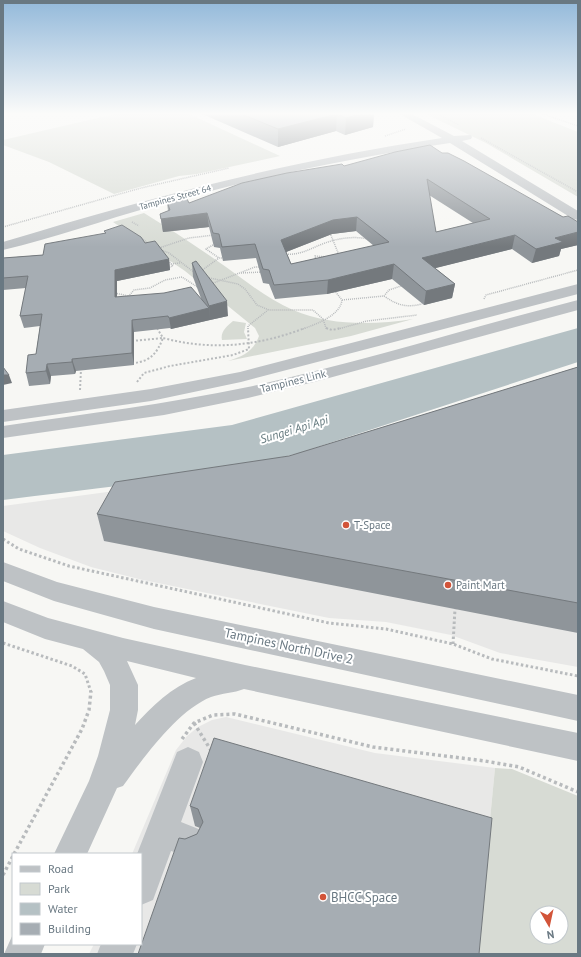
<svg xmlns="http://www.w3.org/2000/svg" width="581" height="957" viewBox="0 0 581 957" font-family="'PT Sans',sans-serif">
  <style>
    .built { fill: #e8e8e7 }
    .green { fill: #d7dbd4; fill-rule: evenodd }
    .water { fill: #b5c1c4 }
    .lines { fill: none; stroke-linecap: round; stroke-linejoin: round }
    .path-far3 { stroke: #b8bbbd; stroke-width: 1.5; stroke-dasharray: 1 1; stroke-linecap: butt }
    .path-far2 { stroke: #b8bbbd; stroke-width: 2; stroke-dasharray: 2 2; stroke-linecap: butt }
    .path-far1 { stroke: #b8bbbd; stroke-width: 3; stroke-dasharray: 2.5 2.5; stroke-linecap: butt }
    .path { stroke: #b8bbbd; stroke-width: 3.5; stroke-dasharray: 3 3; stroke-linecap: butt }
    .minor { fill: #bec2c5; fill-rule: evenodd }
    .wall { fill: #8f959a; fill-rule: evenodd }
    .shaded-wall { fill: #74797d }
    .building { fill: #a6adb3; stroke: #74797d; fill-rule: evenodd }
    .poi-dot { fill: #d25439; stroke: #fff; stroke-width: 1.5 }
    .labels { text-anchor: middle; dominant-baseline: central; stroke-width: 4; stroke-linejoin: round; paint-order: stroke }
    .far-street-label { font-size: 9px; fill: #697882; stroke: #fff }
    .street-label { font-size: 11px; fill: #697882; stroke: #fff }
    .poi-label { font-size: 11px; fill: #697882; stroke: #fff; text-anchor: start }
    .water-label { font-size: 12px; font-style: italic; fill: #64797e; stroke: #fff }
    .near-street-label { font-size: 13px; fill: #697882; stroke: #fff }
    .near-poi-label { font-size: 13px; fill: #697882; stroke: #fff; text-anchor: start }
  </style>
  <rect width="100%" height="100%" fill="#f7f7f4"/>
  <path class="built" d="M578,371v296l-78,-14 -49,-18 -65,-13 -57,-4 -186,-38 -52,-13 -51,-19 -37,-17v-25l231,-31z
    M226,717l149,36 120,15 -18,186h-388l5,-10h47v-90h-9l44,-104 11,-14 11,-9 14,-7z"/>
  <path class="green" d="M119,113h68l93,43 -83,18 -18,2 -65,18 -65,-32 -46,-17v-5z
    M424,113h106l48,19v65l-92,-54z
    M144,213c28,17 55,35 82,54 21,15 42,32 67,43 37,16 81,15 120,9l-62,17 -123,25c15,-5 25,-9 31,-25l-4,-8 -70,-57 -72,-49z
    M233,321l13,2 -2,9 3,7 -25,1c-2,-8 5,-14 11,-19z
    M495,768l17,1 66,27v158h-101zM537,913h24v24h-24z"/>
  <path class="water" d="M578,328v34l-279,91c-96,26 -197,34 -296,47v-45l229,-30z"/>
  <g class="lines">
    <path class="path-far3" d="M436,113l23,12
      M540,113l38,13
      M385,136l21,-7
      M481,138l97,54
      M132,222l7,4
      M3,227l138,-39 88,-20
      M330,233l9,22
      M140,237l9,7
      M213,245l-7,4 13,9
      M159,248l30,-10 25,-3
      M159,249l10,4 26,20
      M284,254c16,2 27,-6 41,-11 14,-5 29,-7 43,-4
      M167,259l6,7 -3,1
      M316,260l-1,-4 13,1
      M171,264l9,-1
      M201,271l18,-13h3
      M241,273l21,-1
      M205,277l33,7 7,5 12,16 12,5h44l10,9 3,9 2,1
      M211,284l44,-17h6
      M115,293l13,3
      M384,296c13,9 22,12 38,8
      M127,298l7,-8 16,-2 15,-8 17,-3 17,11
      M484,299l2,-4 92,-25
      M342,300l42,-4 5,-6 15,-5
      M157,326v3
      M248,329v-3l20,-16
      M303,329c13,-5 37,-13 39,-29l-8,-10
      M338,329l29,-8 50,-6"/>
    <path class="path-far2" d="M157,328l6,10c49,13 95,8 142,-10
      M326,328l6,2 9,-2
      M132,341l31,-3c-6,15 -12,23 -29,25
      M137,382l7,-9 26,-7 63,-11 16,-6 -1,-21
      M80,390l1,-21"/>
    <path class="path-far1" d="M3,539l16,10 50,17 260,57 57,6 67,15 39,15 86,17
      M3,643l69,23 13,8 6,18
      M453,644l2,-35"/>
    <path class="path" d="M194,723l18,29
      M182,739l12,-16 19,-8 22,-1 138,33 112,14 34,6 59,25
      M14,854l68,-125 7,-19 2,-19
      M3,875l10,-19"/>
    <path class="minor" d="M398,113h12l44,23 17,-1 1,2 -1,2 -9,2 116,70v9l-5,-1 -123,-76c-100,15 -199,36 -296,63 -50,14 -100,32 -151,44v-8c144,-44 290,-82 439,-104z
      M578,284v10l-337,88 -90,19 -148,21v-12l148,-21 89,-17z
      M578,300v10l-260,71 -70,17 -84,17 -161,23v-12c82,-12 164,-22 245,-39 111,-24 220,-59 330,-87z
      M3,562l54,20 97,25 424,88v26l-424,-92 -100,-28 -51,-20z
      M3,601l45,17 75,20 122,27 333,68v28l-334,-72c-10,4 -22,4 -33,8 -33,13 -67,60 -88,89l-6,2 -30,66h-33l35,-73 9,-25 12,-46v-25l-6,-14 -5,-9 -16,-13 -38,-10 -42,-17zM127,661l69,17c-24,9 -44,28 -61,47l3,-15v-25z
      M188,747l11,5 4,10 -22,60 20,8 5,11 -5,11 -11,5 -19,-6 -18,49 -12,5v-51h-4l40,-102z
      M13,934v10h32l-4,10h-37z
      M101,944h36l-4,10h-36z"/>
  </g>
  <path class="wall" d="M200,113h174l-1,14 -28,8 -9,-4 -58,16z
    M442,153l121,64 15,5v23l-17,4 -2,7 -27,7 -20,-14 -77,19 20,16 -3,14 -28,7 -32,-26 -65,15 -52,5 -6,-15 -6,-1 -7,-25 -33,3 -3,-13 -6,-1 -5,-20 -46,5 -3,-18 8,-3 -1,-9 22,1 155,-37zM429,195l44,28 -37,9zM356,231l18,15 -83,18 -5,-12 46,-18z
    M104,231l41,12 24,16 1,11 -53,11v16l85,4 -9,-24 -1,-14 36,53 -18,4v-1v1l-39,9 -1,-1 -36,4v33l-58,6 -1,3 -24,2 -1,8 -21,2 -3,-13 10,-19 4,-28 -16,2 -4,-12 6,-28 -23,2v-32l40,-3 62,-22z
    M578,367v266l-474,-92 -7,-27 192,-58z
    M190,806l302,12 -307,21 12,-5 3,-6 -5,-2z"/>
  <path class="shaded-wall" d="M364,113h10l-1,14 -28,8 1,-17z
    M337,114l-1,17 -58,16v-18z
    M207,213l2,14 -46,5 -2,-13z
    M357,217l-1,14 -24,3 -51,20v-14l52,-20z
    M578,232v13l-17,4 -2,7 -27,7 4,-14 19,-11z
    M515,235l-3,14 -92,23 2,-14z
    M169,259l1,11 -53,11v28l-2,-12v-27z
    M394,264l-2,15 -65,15 1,-14z
    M455,284l-3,14 -28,7 2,-14z
    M227,301l1,15 -18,4 -1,-14z
    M209,308l1,12 -39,9 -2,-11z
    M132,320l2,12v33l-2,-12z
    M72,359l4,12 -1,3 -3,-12z
    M47,364l4,12 -1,8 -4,-13z
    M3,375h6l3,8 -9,2z"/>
  <path class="building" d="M239,113h125l-18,5 -9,-4 -59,15z
    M430,145l12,8h6l16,8 99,56 5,-1 10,6v10l-23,6 8,4 -27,7 -21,-14 -93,23 33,26 -29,7 -32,-27 -66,16 -54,5 -5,-15 -6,-1 -8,-25 -33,3 -3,-13 -6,-1 -6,-20 -46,6 -1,-5 10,-4 -3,-8 20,-3 2,4 53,-20 45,-10 55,-9 2,2 51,-14zM427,179l63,40 -54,13zM357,217l32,25 -98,22 -10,-24 52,-20z
    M122,225l19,12 4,6 10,-2 14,18 -54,11v27l49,-4 27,-6 18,21 -40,10 -1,-2 -36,4v33l-60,6v3l-25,2 -1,7 -20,2 2,-18 8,-1 6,-40 -22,2 8,-40 -25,2v-20l40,-3 2,-11 61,-11 -2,-2z
    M196,261l31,40 -18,5 -17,-43z
    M3,367l6,8h-6z
    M578,367v236l-481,-89 18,-32 174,-26z
    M214,738l278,80 -13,136h-341l41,-116 6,1 12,-5 6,-12 -5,-13 -8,-3z"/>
  <linearGradient id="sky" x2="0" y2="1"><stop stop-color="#93b9da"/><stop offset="0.46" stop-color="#fbfbfa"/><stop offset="1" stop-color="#fbfbfa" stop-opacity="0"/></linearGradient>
  <rect width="581" height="247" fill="url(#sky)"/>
  <g class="poi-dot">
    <circle cx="346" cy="525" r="4"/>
    <circle cx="448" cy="585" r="4"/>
    <circle cx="323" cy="897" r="4"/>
  </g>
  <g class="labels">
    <g class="far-street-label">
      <text transform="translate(175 197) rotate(-15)">Tampines Street 64</text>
    </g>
    <g class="street-label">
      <text transform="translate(293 381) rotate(-14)">Tampines Link</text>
    </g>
    <g class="poi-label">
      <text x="354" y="525">T-Space</text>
      <text x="456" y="585">Paint Mart</text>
    </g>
    <g class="water-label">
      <text transform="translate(294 429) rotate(-17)">Sungei Api Api</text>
    </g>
    <g class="near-street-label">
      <text transform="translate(289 646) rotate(12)">Tampines North Drive 2</text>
    </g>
    <g class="near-poi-label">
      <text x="331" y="897">BHCC Space</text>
    </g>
  </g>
  <rect width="581" height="957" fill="none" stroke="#697882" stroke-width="8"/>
  <rect x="12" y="853" width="130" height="92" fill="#ffffff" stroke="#c3c9cd"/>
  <rect x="20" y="866" width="20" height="6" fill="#bec2c5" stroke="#c3c9cd"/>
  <text x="48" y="873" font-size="12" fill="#697882">Road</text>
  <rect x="20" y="883" width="20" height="12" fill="#d7dbd4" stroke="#c3c9cd"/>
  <text x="48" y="893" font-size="12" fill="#697882">Park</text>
  <rect x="20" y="903" width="20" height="12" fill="#b5c1c4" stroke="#c3c9cd"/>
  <text x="48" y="913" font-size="12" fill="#697882">Water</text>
  <rect x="20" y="923" width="20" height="12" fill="#a6adb3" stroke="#c3c9cd"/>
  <text x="48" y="933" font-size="12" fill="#697882">Building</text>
  <g transform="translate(549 925) rotate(171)"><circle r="19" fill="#ffffff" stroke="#c3c9cd"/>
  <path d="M0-3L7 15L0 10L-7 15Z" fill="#d25439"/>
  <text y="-6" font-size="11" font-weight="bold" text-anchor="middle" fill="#697882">N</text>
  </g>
</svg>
